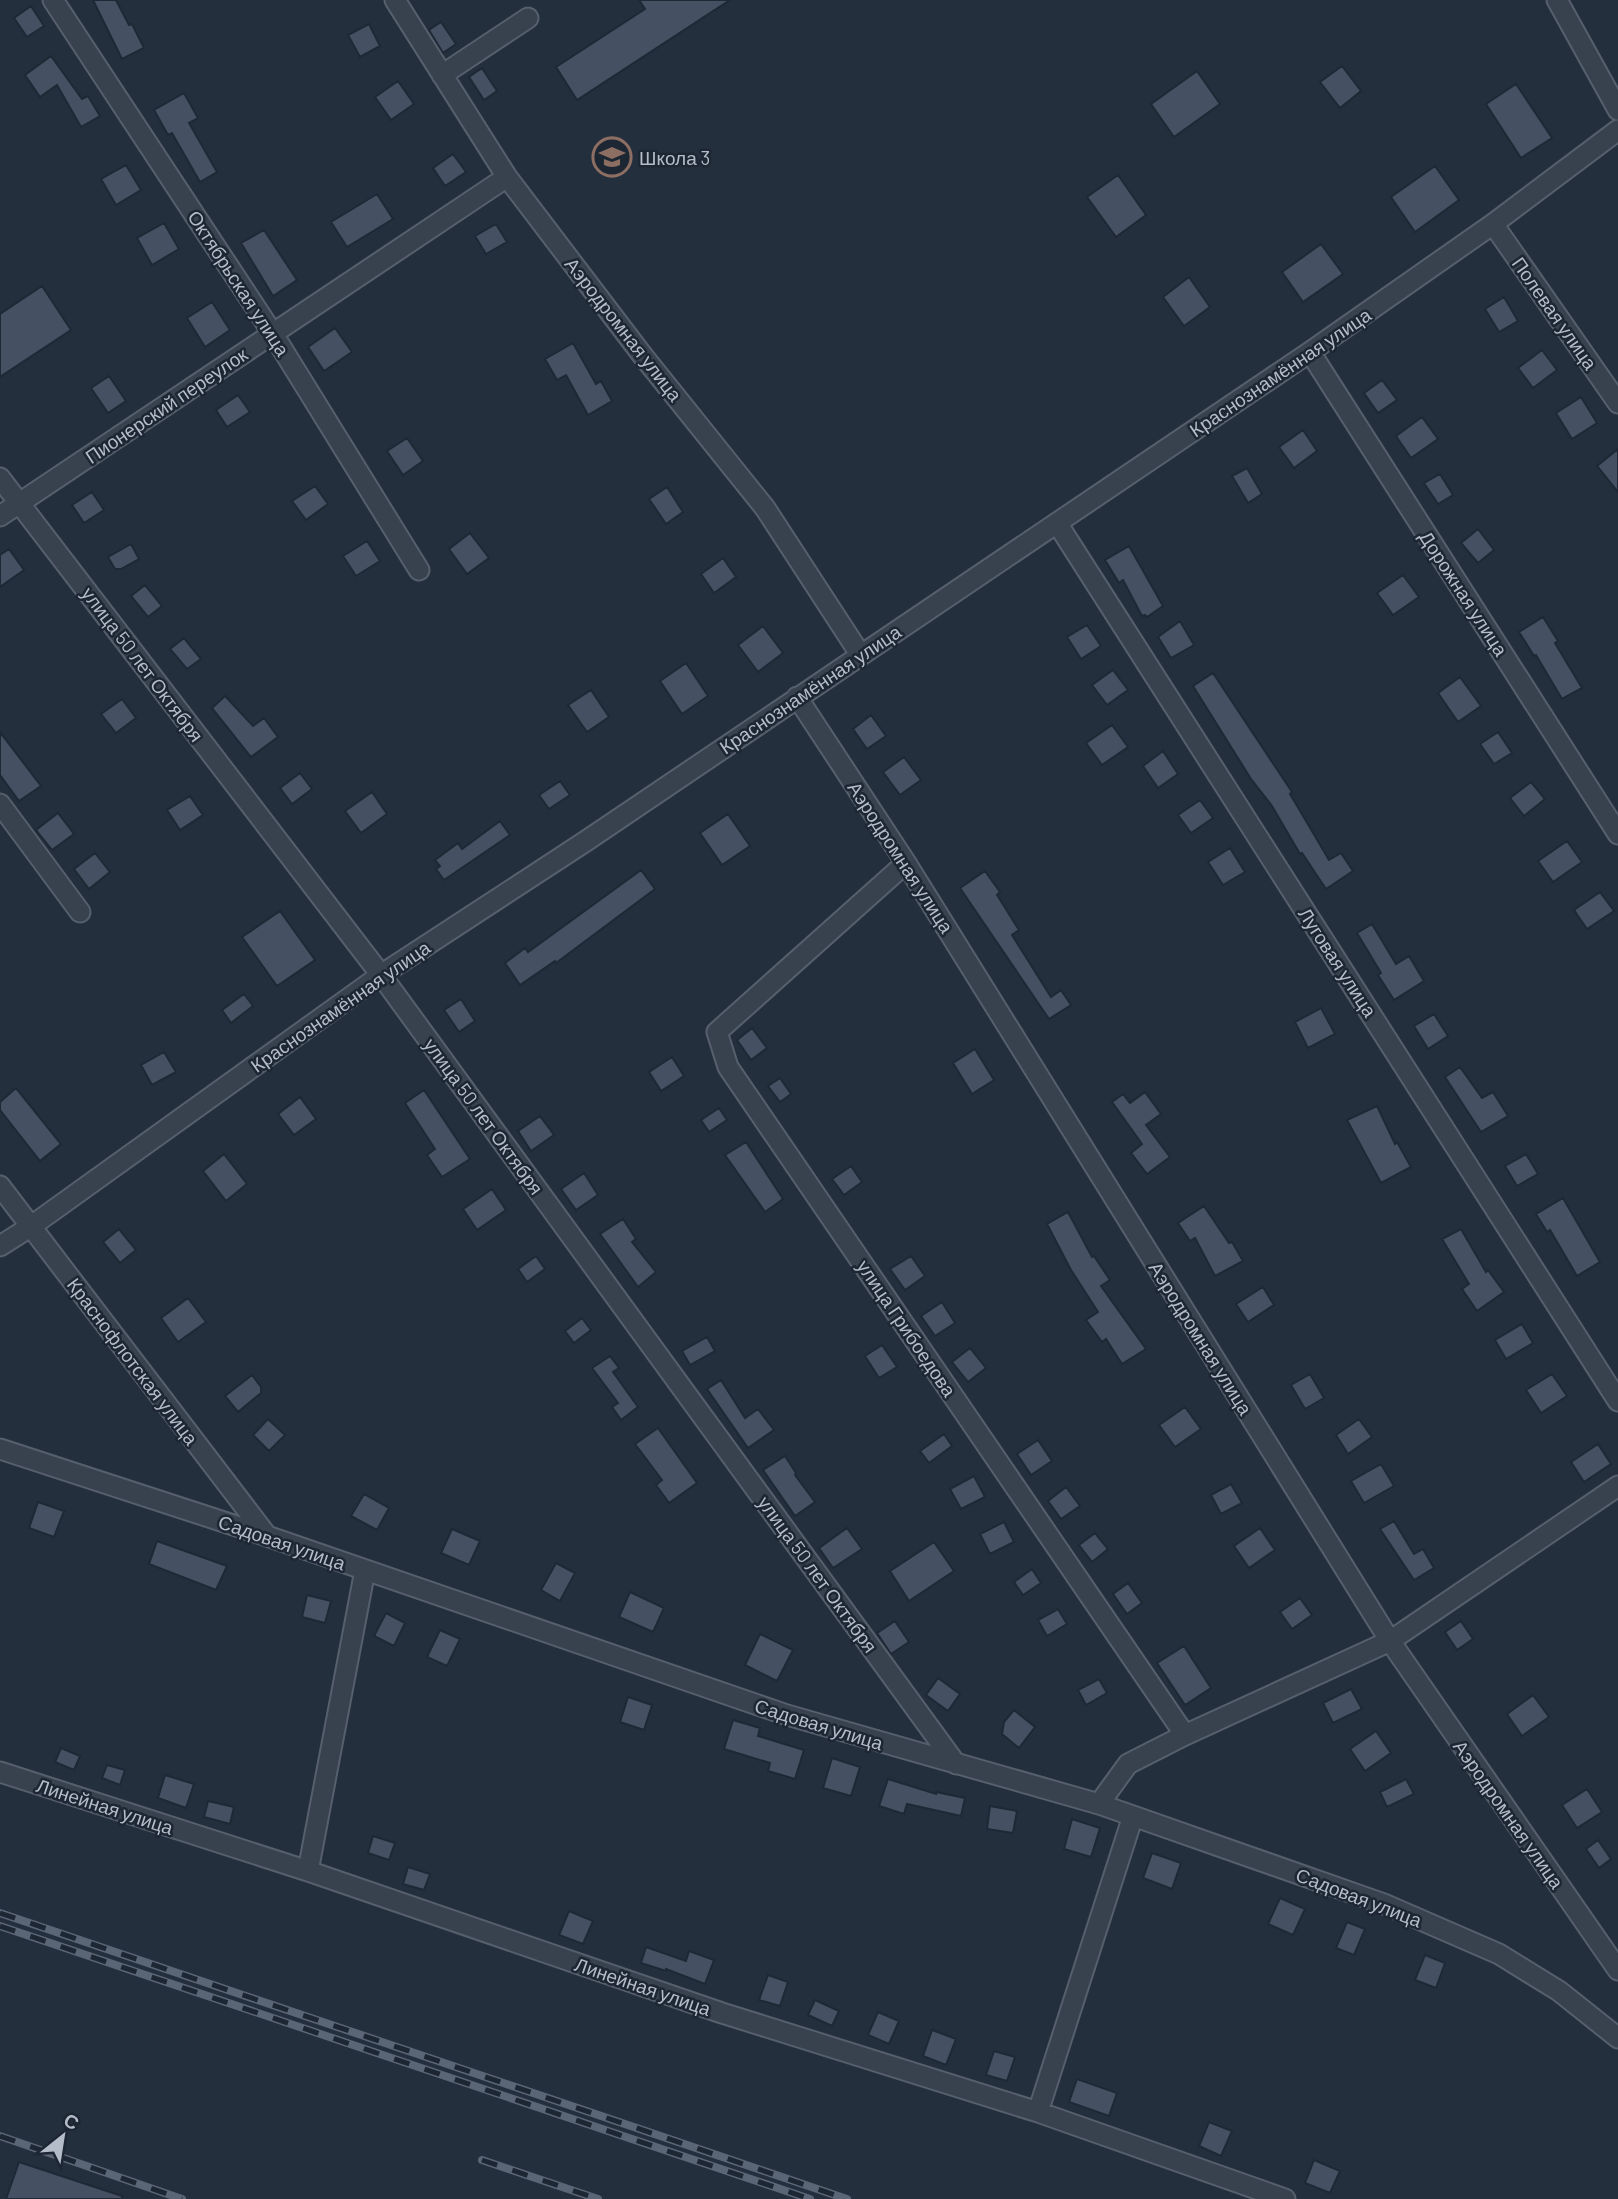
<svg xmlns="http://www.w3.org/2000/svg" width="1618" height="2199" viewBox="0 0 1618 2199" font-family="Barlow,sans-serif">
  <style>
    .building { fill: #455162; stroke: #1f2835; stroke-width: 2 }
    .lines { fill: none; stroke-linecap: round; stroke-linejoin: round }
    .minor-casing { stroke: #565f6c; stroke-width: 23 }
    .minor { stroke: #38414e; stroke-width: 19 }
    .rail-casing { stroke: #5a6575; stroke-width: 8 }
    .rail { stroke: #1d2633; stroke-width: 5; stroke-dasharray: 16; stroke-linecap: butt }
    .labels { text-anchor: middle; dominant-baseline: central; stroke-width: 5; stroke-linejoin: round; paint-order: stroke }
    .poi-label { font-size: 19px; fill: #b4bcc9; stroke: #1d2633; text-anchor: start }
    .street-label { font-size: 19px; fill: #b4bcc9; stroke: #1d2633 }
  </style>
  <rect width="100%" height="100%" fill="#242f3e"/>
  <path class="building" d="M93,0h23l13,25 3,-1 12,24 -22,11z
    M639,0h91l-153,100 -21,-33 89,-58z
    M31,6l13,20 -17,11 -13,-19z
    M441,22l15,22 -13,9 -14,-23z
    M369,24l11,22 -20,11 -12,-22z
    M51,56l31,43 6,-3 12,20 -19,11 -24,-42 -17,12 -15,-22z
    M1342,66l19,25 -21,17 -20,-26z
    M482,68l15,23 -13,9 -15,-23z
    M1197,71l23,33 -46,33 -23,-33z
    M398,81l16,23 -23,16 -16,-23z
    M1516,84l36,54 -31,20 -35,-54z
    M184,93l14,25 -9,5 28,49 -17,10 -28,-49 -4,2 -14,-25z
    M453,154l13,18 -21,14 -12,-18z
    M126,165l15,25 -25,15 -15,-26z
    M1435,166l24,34 -44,32 -24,-35z
    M1118,175l28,40 -30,22 -29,-40z
    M377,194l16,25 -46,28 -16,-25z
    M164,223l15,26 -27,16 -15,-27z
    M496,224l11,18 -21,12 -11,-18z
    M264,230l33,50 -24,16 -32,-53z
    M1321,244l22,30 -40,28 -21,-30z
    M1189,277l21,30 -26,19 -21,-29z
    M42,286l29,44 -71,47v-63z
    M1504,297l14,24 -19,11 -14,-23z
    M212,302l18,28 -25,17 -18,-29z
    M335,328l17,24 -28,19 -16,-24z
    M573,343l23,41 5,-3 11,20 -24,14 -22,-40 -9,5 -12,-21z
    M1542,350l15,20 -24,18 -15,-20z
    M109,376l17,25 -18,12 -17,-25z
    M1382,380l15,20 -19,13 -14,-20z
    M238,395l12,17 -23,15 -11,-17z
    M1581,397l16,26 -25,16 -16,-26z
    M1422,417l16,22 -27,19 -15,-22z
    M1303,430l14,21 -23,17 -15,-21z
    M407,438l16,23 -20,14 -16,-24z
    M1618,449v43l-21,-26z
    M1247,468l15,26 -14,9 -16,-27z
    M1440,474l13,21 -15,9 -14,-21z
    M315,486l13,18 -22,16 -14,-19z
    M667,487l16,25 -17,12 -17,-25z
    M92,492l12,18 -20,13 -12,-18z
    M1478,529l16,21 -16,13 -17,-20z
    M470,533l19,25 -22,16 -18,-25z
    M367,541l13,20 -24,15 -13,-20z
    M131,544l8,15 -18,10h-6l-7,-12z
    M1129,546l34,60 -16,11 -2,-2 -3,1 -19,-36 -4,3 -14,-23z
    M9,549l15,21 -24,17v-32z
    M723,558l13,19 -22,16 -13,-19z
    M1403,575l16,22 -26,18 -16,-22z
    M145,585l17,21 -14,11 -17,-21z
    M1543,617l15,24 -3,2 27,45 -20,11 -26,-44 -2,1 -15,-24z
    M1180,621l14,24 -23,13 -13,-21z
    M1087,625l14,21 -20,13 -14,-22z
    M763,626l20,27 -25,19 -20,-27z
    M184,638l17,21 -14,10 -17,-20z
    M686,663l22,33 -26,18 -22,-33z
    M1113,670l15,20 -21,15 -15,-20z
    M1213,673l79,119 -2,2 39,66 12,-7 12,18 -27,18 -24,-36 -2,1 -28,-48 -21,-27 -58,-93z
    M1460,677l21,29 -23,16 -20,-29z
    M591,690l18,27 -22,15 -19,-27z
    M225,696l28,30 11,-8 14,19 -27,20 -39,-49z
    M122,699l14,19 -20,15 -15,-19z
    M871,715l15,21 -19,13 -14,-20z
    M1112,725l16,22 -26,18 -16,-22z
    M0,732l41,54 -22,15 -19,-26z
    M1498,732l14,21 -18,11 -14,-20z
    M1163,751l15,23 -20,14 -15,-22z
    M904,757l17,23 -21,15 -17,-23z
    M300,773l12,16 -20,15 -12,-16z
    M560,781l10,14 -21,14 -10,-14z
    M1531,782l14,17 -21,17 -14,-18z
    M372,792l15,22 -26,19 -16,-22z
    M190,796l13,19 -23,15 -13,-20z
    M1200,800l13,18 -22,15 -13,-18z
    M58,813l16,21 -22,16 -16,-20z
    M728,814l22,32 -28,19 -22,-32z
    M500,821l10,14 -66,45 -8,-11 4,-3 -5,-6 23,-17 4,6z
    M1567,841l15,21 -29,20 -15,-21z
    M1230,848l15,24 -22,13 -15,-23z
    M95,853l15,19 -21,17 -15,-20z
    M641,870l14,19 -99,74 -1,-2 -35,24 -15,-22 20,-15 3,4z
    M985,871l15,21 -3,3 22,35 -7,5 39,62 10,-7 10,15 -22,14 -89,-131z
    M1600,892l14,19 -27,18 -13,-19z
    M280,911l35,49 -38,26 -35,-49z
    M1372,924l24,40 13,-8 15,25 -30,19 -16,-25 3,-2 -24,-40z
    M244,994l9,12 -22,17 -9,-13z
    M461,999l14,22 -16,11 -15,-22z
    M1321,1008l14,26 -27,14 -13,-26z
    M1434,1014l14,22 -20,13 -14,-23z
    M752,1028l15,20 -16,12 -14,-20z
    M975,1049l19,31 -22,14 -19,-31z
    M164,1052l12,20 -24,13 -11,-20z
    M672,1057l12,19 -23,15 -12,-19z
    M1460,1067l22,31 11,-6 15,24 -27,16 -36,-55z
    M780,1078l11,16 -11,8 -12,-16z
    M16,1088l45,56 -21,17 -40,-51v-8z
    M424,1090l46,69 -28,18 -15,-22 8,-6 -30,-46z
    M1145,1092l16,22 -15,11 24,32 -23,17 -16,-21 11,-9 -30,-42 11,-8 7,9z
    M300,1097l16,22 -22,16 -16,-21z
    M1377,1106l18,38 2,-2 14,25 -30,16 -34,-63z
    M719,1108l8,12 -18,12 -8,-12z
    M540,1116l14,19 -23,16 -13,-20z
    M746,1142l37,57 -18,13 -40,-57z
    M224,1154l23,30 -21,17 -23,-30z
    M1526,1154l12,20 -21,12 -12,-20z
    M851,1166l11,16 -18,13 -12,-16z
    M584,1173l14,22 -22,15 -15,-21z
    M492,1189l14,21 -29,20 -14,-21z
    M1563,1198l37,64 -23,14 -27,-46 -3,2 -11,-18z
    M1204,1206l25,37 3,-1 11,19 -28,15 -20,-38 -5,3 -12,-18z
    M1068,1212l24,45 2,-1 16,24 -9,6 45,63 -24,15 -16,-25 -4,3 -16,-22 12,-8 -27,-42 -24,-46z
    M623,1219l13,20 -4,3 24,30 -18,15 -38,-53z
    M119,1229l17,21 -16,13 -17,-21z
    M1461,1229l25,43 2,-2 16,22 -27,19 -15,-22 7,-5 -27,-45z
    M536,1256l9,13 -18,13 -9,-13z
    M911,1256l14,20 -20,14 -15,-21z
    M1263,1287l11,18 -26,17 -12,-18z
    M188,1298l18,24 -28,20 -17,-24z
    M942,1302l13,21 -20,13 -14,-20z
    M582,1318l9,12 -17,13 -9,-12z
    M1522,1324l11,19 -27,16 -11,-19z
    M707,1337l8,14 -25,14 -8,-14z
    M882,1345l15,22 -18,11 -14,-22z
    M970,1348l16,20 -18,14 -16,-20z
    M610,1356l9,12 -6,4 25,35 -17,13 -9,-13 6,-4 -26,-35z
    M1310,1374l14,24 -19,11 -14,-24z
    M1552,1374l15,22 -26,17 -15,-23z
    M252,1375l9,12v6l-23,19 -13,-16z
    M721,1380l24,38 13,-9 16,21 -26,18 -41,-59z
    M1185,1407l16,22 -26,18 -16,-22z
    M268,1419l17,16 -16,16 -16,-16z
    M1359,1419l13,18 -24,17 -12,-19z
    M658,1428l39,55 -28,20 -13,-18 6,-5 -27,-36z
    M944,1434l8,12 -23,17 -9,-12z
    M1038,1440l14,21 -21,14 -14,-21z
    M1598,1444l13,20 -27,18 -13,-20z
    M785,1456l11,17 -1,2 20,27 -20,14 -32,-46z
    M1381,1464l13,22 -30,17 -13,-22z
    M974,1476l11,21 -24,12 -11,-20z
    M1231,1484l11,19 -21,11 -10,-19z
    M1066,1487l14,19 -19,13 -13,-18z
    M364,1494l25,14 -12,22 -26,-14z
    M38,1502l26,9 -10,26 -25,-9z
    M1394,1521l20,33 9,-5 11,19 -20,12 -34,-51z
    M1004,1522l10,20 -24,12 -10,-20z
    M847,1528l15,21 -29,19 -14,-20z
    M1260,1528l15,22 -26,18 -15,-22z
    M452,1529l28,12 -11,24 -28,-12z
    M1095,1533l13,16 -16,13 -13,-17z
    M157,1541l70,25 -11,24 -67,-26z
    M934,1542l20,29 -45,30 -19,-30z
    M556,1563l19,10 -15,28 -19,-11z
    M1032,1569l9,14 -18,12 -9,-13z
    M1128,1583l14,20 -15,11 -14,-20z
    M630,1592l34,16 -11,24 -34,-15z
    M307,1595l24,6 -6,22 -23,-6z
    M1300,1598l12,17 -20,14 -12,-17z
    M1058,1609l9,15 -20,12 -9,-16z
    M386,1613l19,10 -11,23 -20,-10z
    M895,1621l14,21 -18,12 -14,-21z
    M1461,1621l12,18 -16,11 -12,-18z
    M440,1630l20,9 -13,27 -20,-9z
    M760,1634l33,16 -16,31 -32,-16z
    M1184,1646l27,42 -26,17 -28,-42z
    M938,1678l22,16 -12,17 -22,-16z
    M1099,1679l8,14 -21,12 -8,-15z
    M1351,1689l11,20 -29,14 -10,-20z
    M1533,1695l16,22 -27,19 -15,-22z
    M628,1697l24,8 -8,25 -24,-8z
    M1014,1710l21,17 -16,21 -17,-14 2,-12z
    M733,1720l27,8 -2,8 46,14 -9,29 -27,-8 2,-8 -46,-14z
    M1376,1731l15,22 -26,18 -15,-22z
    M61,1748l19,8 -6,14 -19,-8z
    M832,1758l28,9 -9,29 -28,-8z
    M107,1765l18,5 -5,15 -18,-7z
    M165,1775l29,9 -8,24 -28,-10z
    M888,1779l48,15v-2l29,6 -4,18 -54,-12 -3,10 -25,-8z
    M1406,1779l8,15 -27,13 -7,-15z
    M1587,1789l15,23 -25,16 -15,-23z
    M208,1801l26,6 -4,17 -26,-7z
    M990,1806l27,5 -4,22 -26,-4z
    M1072,1819l28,9 -9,29 -27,-8z
    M373,1836l22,7 -6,17 -21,-7z
    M1598,1840l13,19 -12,9 -13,-19z
    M1152,1853l29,10 -9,26 -29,-11z
    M408,1867l22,7 -6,16 -21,-6z
    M1280,1898l25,11 -12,26 -25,-11z
    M569,1911l24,10 -10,23 -24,-9z
    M1347,1922l18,7 -11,26 -18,-7z
    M646,1947l40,14 3,-10 25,9 -9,24 -39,-15v2l-25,-8z
    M1425,1955l20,8 -9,25 -21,-8z
    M768,1975l20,7 -8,24 -21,-6z
    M815,2000l24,11 -7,15 -24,-11z
    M878,2012l21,9 -10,23 -21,-9z
    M932,2030l24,9 -10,26 -23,-9z
    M994,2051l21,6 -8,24 -21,-6z
    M1077,2079l40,14 -8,23 -40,-14z
    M1209,2122l23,9 -11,25 -22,-10z
    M1314,2160l26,11 -10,22 -25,-10z
    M19,2162l103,34v3h-116z"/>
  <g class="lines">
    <g class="minor-casing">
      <path id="minor" d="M53,0l220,334 146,236
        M395,0l112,177 136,179 122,152 95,146
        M1557,0l61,110
        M442,75l86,-57
        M1493,224l125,179
        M1310,352l308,482
        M0,478l381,497 575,789
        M0,516l507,-339
        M1057,523l561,878
        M797,697l109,166 484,778 228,329
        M0,804l80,108
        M906,863l-189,169 11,35 457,668 -57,29 -29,40
        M0,1186l267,350
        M0,1246l30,-19 351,-252 205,-134 724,-489 183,-128 125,-94
        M0,1449l267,87 520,179 312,89 285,100 115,50 60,37 59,47
        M1185,1735l205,-94 228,-155
        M0,1772l308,99 414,142 316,99 247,87
        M308,1871l57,-301
        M1038,2112l95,-296"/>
    </g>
    <use href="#minor" class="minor"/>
    <g class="rail-casing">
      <path id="rail" d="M0,1913l847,286
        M0,1926l810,273
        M0,2136l182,63
        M482,2160l116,39"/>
    </g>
    <use href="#rail" class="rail"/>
  </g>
  <defs>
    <g id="school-ring" transform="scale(2.0125)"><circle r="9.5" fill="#1d2633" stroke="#8d6e63" stroke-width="1.5"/><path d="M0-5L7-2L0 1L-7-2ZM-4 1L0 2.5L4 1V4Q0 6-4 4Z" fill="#8d6e63"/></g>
  </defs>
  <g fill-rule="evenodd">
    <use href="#school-ring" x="612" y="157"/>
  </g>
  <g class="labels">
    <g class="poi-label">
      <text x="639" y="157">Школа 3</text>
    </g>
    <g class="street-label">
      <text transform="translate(239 283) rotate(57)">Октябрьская улица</text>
      <text transform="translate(1555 313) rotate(55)">Полевая улица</text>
      <text transform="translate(624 329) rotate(52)">Аэродромная улица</text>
      <text transform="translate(1280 372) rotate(-34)">Краснознамённая улица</text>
      <text transform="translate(166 405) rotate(-34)">Пионерский переулок</text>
      <text transform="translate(1464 593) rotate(57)">Дорожная улица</text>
      <text transform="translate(143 664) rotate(53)">улица 50 лет Октября</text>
      <text transform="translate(810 689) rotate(-34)">Краснознамённая улица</text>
      <text transform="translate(901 857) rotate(57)">Аэродромная улица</text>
      <text transform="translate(1338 962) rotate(57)">Луговая улица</text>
      <text transform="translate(340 1006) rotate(-35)">Краснознамённая улица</text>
      <text transform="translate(484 1116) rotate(54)">улица 50 лет Октября</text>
      <text transform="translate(907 1328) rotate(56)">улица Грибоедова</text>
      <text transform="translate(1201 1338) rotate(58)">Аэродромная улица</text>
      <text transform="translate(133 1361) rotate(53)">Краснофлотская улица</text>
      <text transform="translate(282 1542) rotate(19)">Садовая улица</text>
      <text transform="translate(818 1574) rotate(54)">улица 50 лет Октября</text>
      <text transform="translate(819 1724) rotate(17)">Садовая улица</text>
      <text transform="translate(105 1806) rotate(18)">Линейная улица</text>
      <text transform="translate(1509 1814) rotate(55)">Аэродромная улица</text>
      <text transform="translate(1359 1897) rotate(21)">Садовая улица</text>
      <text transform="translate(643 1986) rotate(19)">Линейная улица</text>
    </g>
  </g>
  <g transform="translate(63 2136) rotate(30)" stroke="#1d2633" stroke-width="5" paint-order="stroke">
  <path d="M0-5L12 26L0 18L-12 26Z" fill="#b4bcc9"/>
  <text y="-10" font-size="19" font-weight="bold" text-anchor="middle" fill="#b4bcc9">С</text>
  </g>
</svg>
